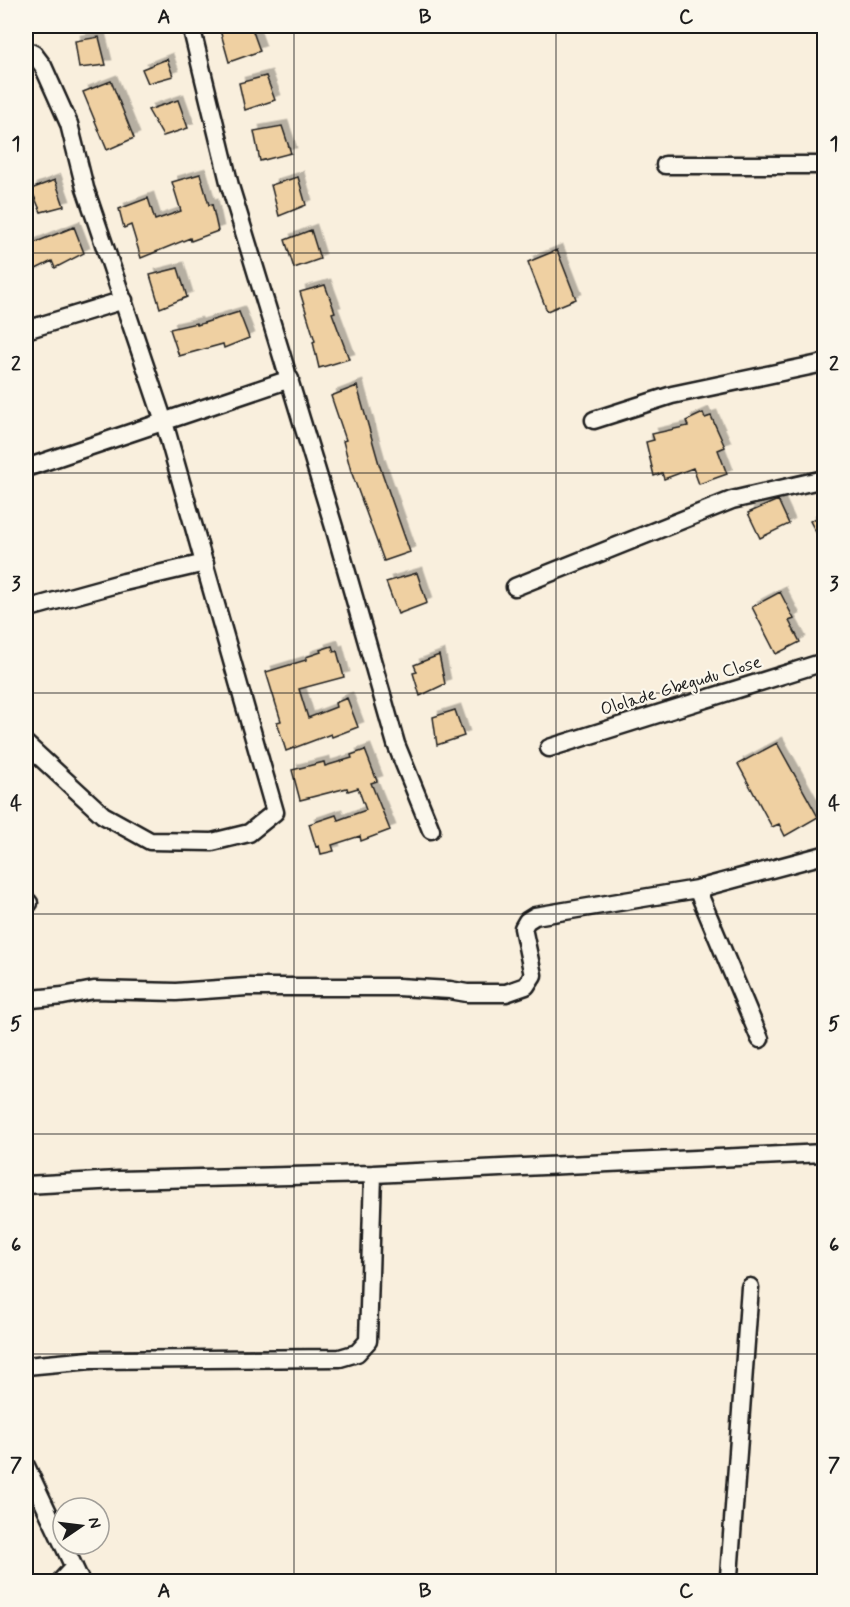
<svg xmlns="http://www.w3.org/2000/svg" width="850" height="1607" viewBox="0 0 850 1607" font-family="Mynerve,sans-serif">
  <style>
    .building { fill: #efd0a2; stroke: #1c1c1c; stroke-width: 1.5; filter: url(#shadow) }
    .lines { fill: none; stroke-linecap: round; stroke-linejoin: round }
    .street-casing { stroke: #1c1c1c; stroke-width: 21 }
    .street { stroke: #fbf7ec; stroke-width: 16 }
    .grid { fill: none; stroke: #1c1c1c; stroke-width: 1.5; stroke-opacity: 0.55 }
    .labels { text-anchor: middle; dominant-baseline: central; stroke-width: 4.5; stroke-linejoin: round; paint-order: stroke }
    .street-label { font-size: 18px; fill: #1c1c1c; stroke: #fbf7ec }
    .neatline { fill: none; stroke: #1c1c1c; stroke-width: 2 }
    .grid-label { font-size: 20px; text-anchor: middle; font-weight: bold; fill: #1c1c1c }
  </style>
  <defs>
    <filter id="shadow"><feDropShadow dx="5.5" dy="-5.5" stdDeviation="0" flood-color="#0004"/></filter>
  </defs>
  <rect width="100%" height="100%" fill="#f9efdd"/>
  <filter id="ink" filterUnits="userSpaceOnUse"><feTurbulence type="fractalNoise" baseFrequency=".0167" numOctaves="2"/><feDisplacementMap in="SourceGraphic" scale="12" xChannelSelector="R" yChannelSelector="G"/><feConvolveMatrix kernelMatrix="1 2 1 2 8 2 1 2 1" color-interpolation-filters="sRGB"/></filter>
  <g filter="url(#ink)">
    <path class="building" d="M236,26h15l9,25 -31,11 -9,-32z
      M99,37l7,28 -27,3 -4,-27z
      M167,59l6,17 -25,7 -6,-14z
      M266,76l9,24 -30,10 -6,-27z
      M111,81l23,57 -27,12 -24,-58z
      M178,100l10,28 -25,8 -15,-26z
      M282,126l9,27 -31,8 -6,-30z
      M200,174l9,31 3,-1 6,27 -27,10 -1,-3 -49,20 -10,-33 -7,3 -5,-19 29,-11 7,22 26,-9 -9,-29z
      M298,177l8,28 -27,11 -8,-31z
      M55,180l9,26 -23,6 -10,-23z
      M74,227l10,26 -29,15 -3,-7 -26,13v-28z
      M311,230l9,29 -26,9 -9,-28z
      M557,250l19,49 -29,12 -19,-49z
      M178,268l9,29 -27,11 -10,-33z
      M325,285l10,27 -3,1 17,46 -30,9 -6,-26 2,-1 -15,-49z
      M239,312l10,26 -25,10 -1,-4 -44,12 -9,-27 26,-6 1,2z
      M357,386l22,78 31,88 -26,9 -33,-90 -8,-30 3,-1 -15,-44z
      M703,413l2,5 6,-2 14,31 -7,3 9,24 -28,10 -6,-16 -29,11 -2,-6 -8,3 -8,-34 8,-2 -2,-6 36,-8 -2,-5z
      M778,500l11,24 -29,14 -12,-25z
      M825,514v35l-15,-28z
      M417,573l10,30 -29,11 -12,-32z
      M780,592l14,27 -5,2 11,21 -24,12 -24,-47z
      M332,646l2,6 3,-1 7,26 -45,12 9,29 28,-11 -1,-4 12,-5 11,29 -26,10 -1,-3 -45,17 -9,-29 4,-1 -15,-49 40,-12v-3l15,-5 -1,-2z
      M439,655l6,29 -25,12 -7,-23 4,-1 -3,-7z
      M455,710l9,26 -27,9 -4,-28z
      M777,743l41,74 -33,19 -6,-12 -7,3 -34,-63z
      M365,750l12,31 -6,2 19,47 -29,11 -1,-5 -28,9 2,6 -13,3 -2,-8 -3,1 -7,-23 27,-9 2,5 28,-10 -8,-22 -10,3 -1,-3 -47,12 -8,-30 32,-8 1,4 27,-8 -1,-3z"/>
    <g class="lines">
      <g class="street-casing">
        <path id="street" d="M191,26l39,160 104,341 62,217 35,86
          M26,50l8,4 9,12 26,58 16,64 79,234 111,390 -26,21 -37,9 -62,-1 -47,-26 -77,-71
          M665,165h159
          M26,330l98,-30
          M594,420l78,-25 152,-32
          M26,468l264,-89
          M515,587l217,-87 92,-21
          M26,609l98,-27 81,-19
          M549,748l275,-86
          M697,889l63,150
          M26,900l3,3
          M26,997l6,2 31,-3 31,-6 82,2 71,-5h151l52,3 17,3h39l20,-7 7,-11 -10,-47 4,-7 8,-5 162,-27 127,-34
          M26,1185l92,-5 255,-6 451,-21
          M26,1366l65,-6 249,-2 17,-5 11,-12 5,-167
          M26,1466l37,78
          M63,1544l18,38
          M60,1582l14,-15
          M732,1582l-3,-6 21,-289"/>
      </g>
      <use href="#street" class="street"/>
    </g>
  </g>
  <path class="grid" d="M294,26v1556M556,26v1556M26,253h798M26,473h798M26,693h798M26,914h798M26,1134h798M26,1354h798"/>
  <g class="labels">
    <g class="street-label">
      <text transform="translate(681 686) rotate(-17)">Ololade Gbegudu Close</text>
    </g>
  </g>
  <rect width="850" height="1607" fill="none" stroke="#fbf7ec" stroke-width="66"/>
  <g transform="translate(81 1526) rotate(76)"><circle r="28" fill="#fbf7ec" stroke="#a29f99" stroke-width="1.5"/>
  <path d="M0-4.5L10 22L0 15L-10 22Z" fill="#1c1c1c"/>
  <text y="-9" font-size="16" font-weight="bold" text-anchor="middle" fill="#1c1c1c">N</text>
  </g>
  <rect x="33" y="33" width="784" height="1541" class="neatline"/>
  <g class="grid-label">
    <text x="164" y="23">A</text>
    <text x="425" y="23">B</text>
    <text x="686" y="23">C</text>
    <text x="16" y="150">1</text>
    <text x="834" y="150">1</text>
    <text x="16" y="370">2</text>
    <text x="834" y="370">2</text>
    <text x="16" y="590">3</text>
    <text x="834" y="590">3</text>
    <text x="16" y="810">4</text>
    <text x="834" y="810">4</text>
    <text x="16" y="1030">5</text>
    <text x="834" y="1030">5</text>
    <text x="16" y="1251">6</text>
    <text x="834" y="1251">6</text>
    <text x="16" y="1471">7</text>
    <text x="834" y="1471">7</text>
    <text x="164" y="1597">A</text>
    <text x="425" y="1597">B</text>
    <text x="686" y="1597">C</text>
  </g>
</svg>
